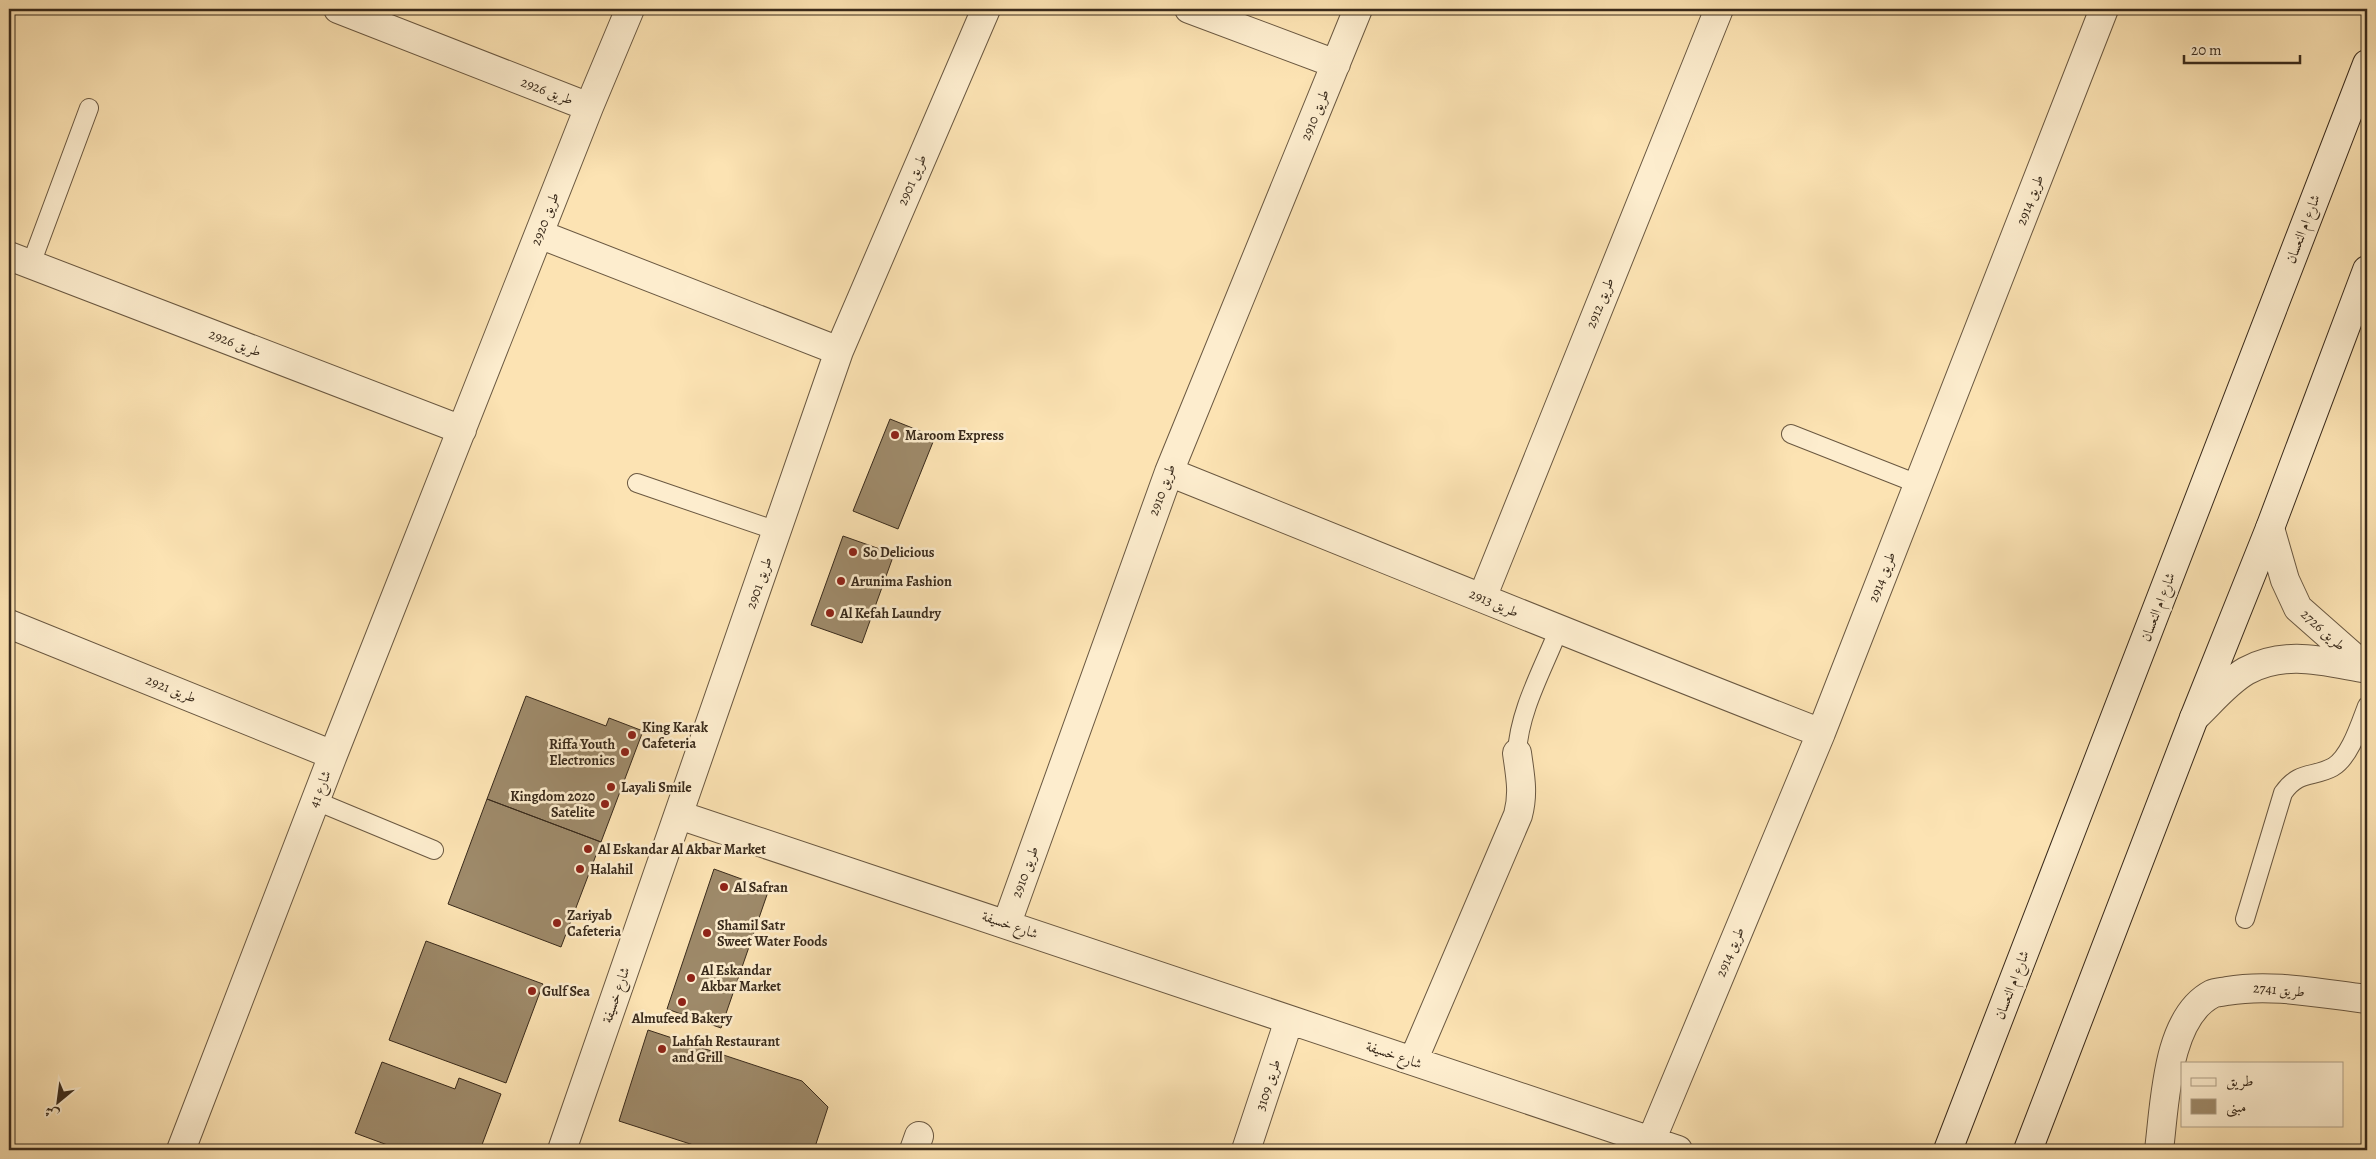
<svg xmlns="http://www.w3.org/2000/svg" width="2376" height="1159" viewBox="0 0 2376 1159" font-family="Alegreya,Amiri,serif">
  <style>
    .building { fill: #9e8a6a; stroke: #392a1b }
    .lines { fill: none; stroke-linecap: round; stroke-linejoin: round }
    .service-casing { stroke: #6a5841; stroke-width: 20 }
    .minor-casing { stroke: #6a5841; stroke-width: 30 }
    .secondary-casing { stroke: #392a1b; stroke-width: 30 }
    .service { stroke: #fdedce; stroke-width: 18 }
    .minor { stroke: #fdedce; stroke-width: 28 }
    .secondary { stroke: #fdedce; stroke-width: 28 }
    .poi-dot { fill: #8f2418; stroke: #fdedce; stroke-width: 2 }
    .labels { text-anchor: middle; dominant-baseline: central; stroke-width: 5; stroke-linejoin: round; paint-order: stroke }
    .street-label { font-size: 14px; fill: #392a1b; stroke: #fdedce }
    .poi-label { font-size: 14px; font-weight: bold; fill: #392a1b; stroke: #fdedce; text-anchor: start }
  </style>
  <rect width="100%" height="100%" fill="#fce3b3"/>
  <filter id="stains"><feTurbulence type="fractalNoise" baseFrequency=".004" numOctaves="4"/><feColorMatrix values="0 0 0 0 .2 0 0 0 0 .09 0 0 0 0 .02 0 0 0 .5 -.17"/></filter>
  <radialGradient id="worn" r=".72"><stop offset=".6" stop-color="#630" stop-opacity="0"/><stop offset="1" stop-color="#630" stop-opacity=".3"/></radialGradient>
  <path class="building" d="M890,419l45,18 -37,92 -45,-18z
    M843,536l51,18 -32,89 -51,-18z
    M526,696l80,30 3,-8 34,13 -42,111 -114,-43z
    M487,799l114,43 -40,105 -113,-43z
    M714,869l55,20 -48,139 -54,-19z
    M426,941l117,43 -37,99 -117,-43z
    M648,1030l154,51 26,26 -14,43h-105l-90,-29z
    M382,1062l73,27 4,-11 42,16 -21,56h-79l-46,-17z"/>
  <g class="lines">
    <g class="service-casing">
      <path id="service" d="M31,264l58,-156
        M1791,434l127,50
        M637,483l140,48
        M1517,753c2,-42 26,-84 41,-122
        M316,801l118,49
        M2245,919l38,-126c16,-23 30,-15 50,-26 17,-10 27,-43 34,-61"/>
    </g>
    <g class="minor-casing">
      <path id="minor" d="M338,9l251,98
        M1189,9l147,55
        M539,234l300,117
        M9,256l453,174
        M1169,472c217,87 434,176 652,261
        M2270,528l15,52 13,28 68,60
        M1482,598l237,-589
        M9,624l324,131
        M2194,718c16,-15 33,-36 52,-47 40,-22 80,-9 121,-2
        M679,815l999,335
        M1007,923l162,-451 189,-463
        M1413,1061l105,-246c6,-22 2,-40 -1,-62
        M1651,1141l170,-408 283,-724
        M181,1150l152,-395 256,-648 41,-98
        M562,1150l277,-799 147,-342
        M914,1150l5,-14
        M1246,1150l43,-130
        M2159,1150c6,-46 7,-132 53,-156 4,-2 11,-2 15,-3 46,-8 95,3 140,8"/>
    </g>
    <g class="secondary-casing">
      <path id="secondary" d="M1948,1150l419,-1086
        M2028,1150l166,-432 76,-190 97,-258"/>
    </g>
    <use href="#service" class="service"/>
    <use href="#minor" class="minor"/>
    <use href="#secondary" class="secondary"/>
  </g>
  <g class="poi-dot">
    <circle cx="895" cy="435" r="5"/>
    <circle cx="853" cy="552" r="5"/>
    <circle cx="841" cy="581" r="5"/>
    <circle cx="830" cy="613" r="5"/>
    <circle cx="632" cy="735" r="5"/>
    <circle cx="625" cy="752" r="5"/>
    <circle cx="611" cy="787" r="5"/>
    <circle cx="605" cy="804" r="5"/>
    <circle cx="588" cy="849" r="5"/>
    <circle cx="580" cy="869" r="5"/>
    <circle cx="724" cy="887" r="5"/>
    <circle cx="557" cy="923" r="5"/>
    <circle cx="707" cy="933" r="5"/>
    <circle cx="691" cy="978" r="5"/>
    <circle cx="532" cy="991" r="5"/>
    <circle cx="682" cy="1002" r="5"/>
    <circle cx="662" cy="1049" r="5"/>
  </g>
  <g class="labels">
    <g class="street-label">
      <text transform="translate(547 91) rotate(21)">طريق 2926</text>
      <text transform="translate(1315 115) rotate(-68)">طريق 2910</text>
      <text transform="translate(912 180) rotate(-67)">طريق 2901</text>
      <text transform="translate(2030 200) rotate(-69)">طريق 2914</text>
      <text transform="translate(545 219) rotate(-69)">طريق 2920</text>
      <text transform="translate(2303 229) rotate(-69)">شارع ام النعسان</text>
      <text transform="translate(1600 303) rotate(-68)">طريق 2912</text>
      <text transform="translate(235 343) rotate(21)">طريق 2926</text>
      <text transform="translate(1162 490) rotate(-70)">طريق 2910</text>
      <text transform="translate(1882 577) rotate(-69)">طريق 2914</text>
      <text transform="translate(759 583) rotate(-71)">طريق 2901</text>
      <text transform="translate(1494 603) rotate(23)">طريق 2913</text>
      <text transform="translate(2158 607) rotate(-69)">شارع ام النعسان</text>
      <text transform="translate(2323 630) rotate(42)">طريق 2726</text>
      <text transform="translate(171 689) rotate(22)">طريق 2921</text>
      <text transform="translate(320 789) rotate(-69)">شارع 41</text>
      <text transform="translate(1025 872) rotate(-70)">طريق 2910</text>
      <text transform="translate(1010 925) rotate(19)">شارع خسيفة</text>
      <text transform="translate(1730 952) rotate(-67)">طريق 2914</text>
      <text transform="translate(2012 985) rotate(-69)">شارع ام النعسان</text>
      <text transform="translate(2279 990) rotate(5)">طريق 2741</text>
      <text transform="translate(616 995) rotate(-71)">شارع خسيفة</text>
      <text transform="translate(1394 1055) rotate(19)">شارع خسيفة</text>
      <text transform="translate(1268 1085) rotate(-72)">طريق 3109</text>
    </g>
    <g class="poi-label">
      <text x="905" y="435">Maroom Express</text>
      <text x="863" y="552">So Delicious</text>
      <text x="851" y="581">Arunima Fashion</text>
      <text x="840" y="613">Al Kefah Laundry</text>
      <text x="642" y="727">King Karak<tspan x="642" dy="16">Cafeteria</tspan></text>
      <text x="615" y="744" text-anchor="end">Riffa Youth<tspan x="615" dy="16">Electronics</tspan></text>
      <text x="621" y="787">Layali Smile</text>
      <text x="595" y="796" text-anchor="end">Kingdom 2020<tspan x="595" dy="16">Satelite</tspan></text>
      <text x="598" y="849">Al Eskandar Al Akbar Market</text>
      <text x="590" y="869">Halahil</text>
      <text x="734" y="887">Al Safran</text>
      <text x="567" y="915">Zariyab<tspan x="567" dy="16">Cafeteria</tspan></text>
      <text x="717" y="925">Shamil Satr<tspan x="717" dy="16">Sweet Water Foods</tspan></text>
      <text x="701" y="970">Al Eskandar<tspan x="701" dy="16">Akbar Market</tspan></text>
      <text x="542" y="991">Gulf Sea</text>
      <text x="682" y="1018" text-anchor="middle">Almufeed Bakery</text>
      <text x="672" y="1041">Lahfah Restaurant<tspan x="672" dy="16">and Grill</tspan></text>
    </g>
  </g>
  <rect width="2376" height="1159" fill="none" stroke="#fce3b3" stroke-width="30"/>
  <rect x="10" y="10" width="2356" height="1139" fill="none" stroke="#392a1b" stroke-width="2.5"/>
  <rect x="15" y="15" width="2346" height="1129" fill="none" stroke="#392a1b"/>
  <rect x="2181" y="1062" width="162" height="65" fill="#fdedce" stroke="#af9f86"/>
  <rect x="2191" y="1078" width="25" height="8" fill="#fdedce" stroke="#af9f86"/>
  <text x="2226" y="1086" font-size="15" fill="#392a1b">طريق</text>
  <rect x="2191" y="1099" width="25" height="15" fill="#9e8a6a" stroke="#af9f86"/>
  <text x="2226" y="1112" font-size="15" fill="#392a1b">مبنى</text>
  <g transform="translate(58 1102) rotate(209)" stroke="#fdedce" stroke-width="4" paint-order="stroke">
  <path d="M0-4L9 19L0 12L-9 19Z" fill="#392a1b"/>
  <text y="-8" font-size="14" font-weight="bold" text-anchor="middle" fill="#392a1b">ش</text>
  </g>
  <path d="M2184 55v8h116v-8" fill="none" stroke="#392a1b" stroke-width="2.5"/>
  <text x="2191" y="55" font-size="15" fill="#392a1b" stroke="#fdedce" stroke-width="4" paint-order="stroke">20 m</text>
  <rect width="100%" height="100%" filter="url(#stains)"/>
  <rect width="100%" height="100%" fill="url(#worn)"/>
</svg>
